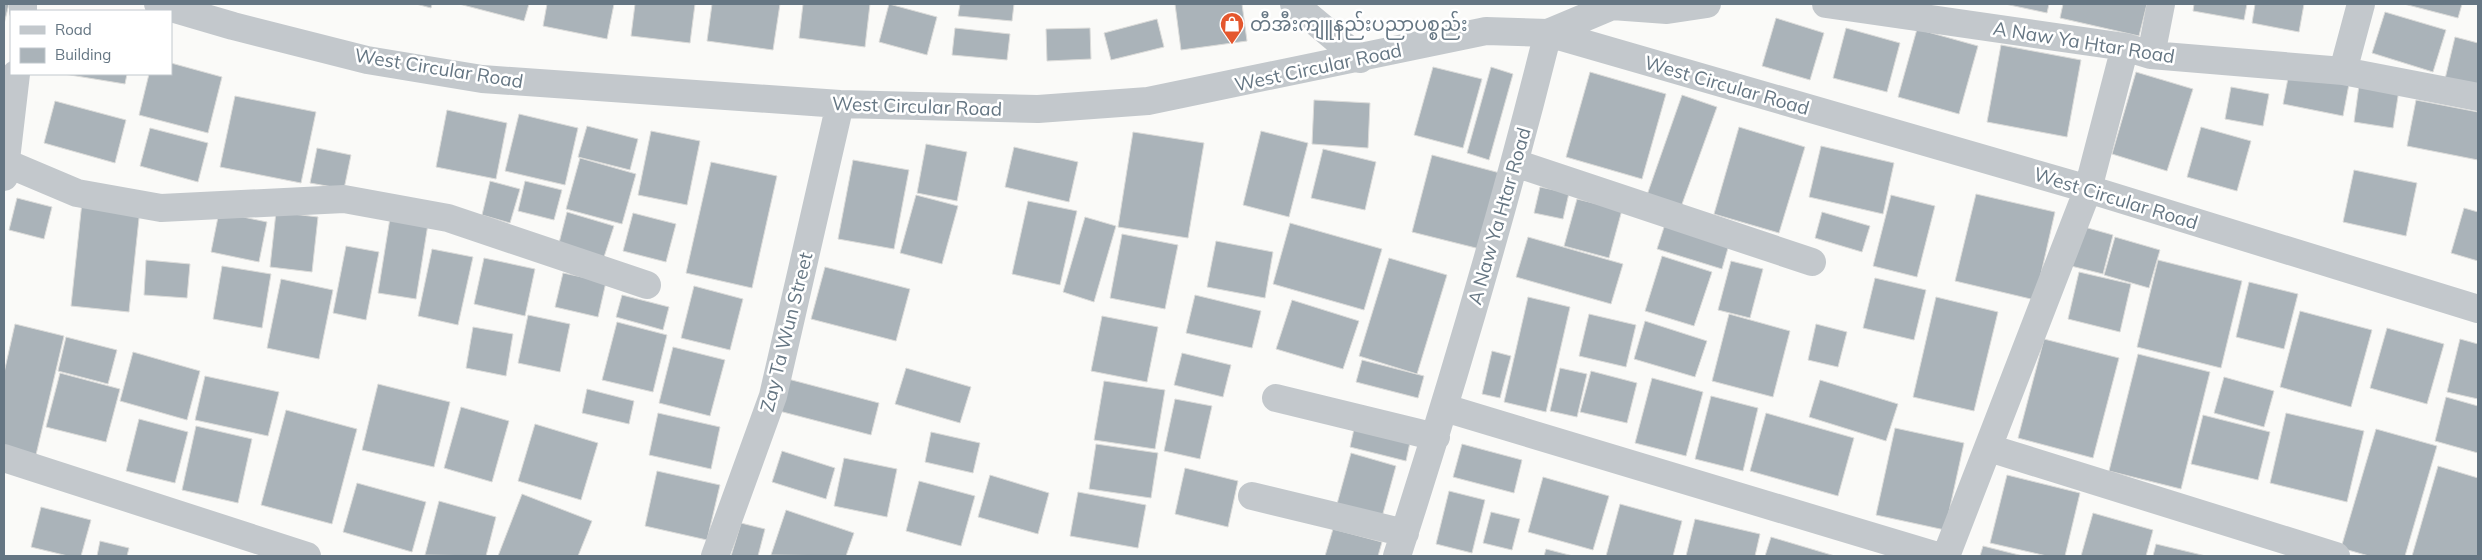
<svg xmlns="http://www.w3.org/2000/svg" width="2482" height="560" viewBox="0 0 2482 560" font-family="Mulish,'Noto Sans Myanmar',sans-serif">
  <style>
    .building { fill: #aab3b9; stroke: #dcdcda }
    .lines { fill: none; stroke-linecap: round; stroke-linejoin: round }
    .minor { stroke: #c3c8cc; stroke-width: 28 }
    .labels { text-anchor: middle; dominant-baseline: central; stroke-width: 5; stroke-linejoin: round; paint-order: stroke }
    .poi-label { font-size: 19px; fill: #657683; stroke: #fff; text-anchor: start }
    .street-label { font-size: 19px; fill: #657683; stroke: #fff }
  </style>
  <rect width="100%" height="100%" fill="#fafaf8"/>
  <path class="building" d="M4,4h5l-5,20z
    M416,4h16l-1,4z
    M459,4h70l-5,17z
    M547,4h67l-7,35 -64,-13z
    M635,4h60l-5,39 -59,-7z
    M712,4h68l-7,46 -66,-9z
    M803,4h67l-5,43 -66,-9z
    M889,4l48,13 -10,38 -48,-13z
    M960,4h54l-2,17 -54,-5z
    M1175,4h67l5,37 -66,9z
    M2005,4h44l-2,9z
    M2063,4h84l-8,32 -79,-18z
    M2194,4h53l-3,16 -51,-9z
    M2255,4h49l-5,28 -47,-9z
    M2404,4h58l-4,14z
    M2385,12l61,18 -13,42 -61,-19z
    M1776,18l48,15 -14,47 -48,-14z
    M1157,19l7,28 -53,13 -7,-27z
    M955,28l55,6 -3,26 -55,-5z
    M1090,28l1,31 -44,2 -1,-32z
    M1846,28l54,15 -13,49 -54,-14z
    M1917,29l61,17 -19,68 -61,-17z
    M2455,37l23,6v44l-33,-8z
    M2001,45l80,15 -14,77 -80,-15z
    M171,63l51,14 -14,56 -69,-18 10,-41h22z
    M1433,67l49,12 -19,69 -49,-13z
    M1491,67l22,7 -24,86 -22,-7z
    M1590,72l76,22 -24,85 -76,-22z
    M2136,72l57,17 -26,82 -55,-17z
    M2289,73l60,11 -6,32 -60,-12z
    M64,74h63l-2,10z
    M2359,85l40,5 -6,38 -39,-6z
    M2231,87l38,7 -6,32 -38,-7z
    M1682,95l35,12 -36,100 -34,-12z
    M235,96l81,16 -15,71 -81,-16z
    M1314,100l56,3 -2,45 -56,-4z
    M2416,100l62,12v48l-71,-14z
    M55,101l71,19 -11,43 -71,-20z
    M447,110l60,13 -11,56 -60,-12z
    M519,114l59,14 -13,57 -60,-14z
    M587,126l51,13 -8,31 -52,-13z
    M1739,127l66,20 -26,86 -65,-19z
    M2201,127l50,14 -14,50 -50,-14z
    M150,128l58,15 -10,39 -58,-16z
    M651,131l49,10 -13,64 -49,-10z
    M1261,131l47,12 -19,74 -46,-12z
    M1133,132l71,11 -16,95 -70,-11z
    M926,144l41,8 -10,49 -40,-8z
    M1821,146l73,17 -11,51 -74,-17z
    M1014,147l64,15 -9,40 -64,-15z
    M317,148l34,7 -7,34 -34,-6z
    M1323,149l53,13 -11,48 -54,-12z
    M1432,155l68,18 -20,76 -68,-17z
    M580,158l56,16 -14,50 -56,-15z
    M853,160l56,10 -15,79 -56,-10z
    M711,162l66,14 -25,112 -66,-15z
    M2354,170l63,13 -11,53 -63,-14z
    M490,181l30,8 -10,34 -28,-8z
    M525,181l37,9 -8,30 -36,-9z
    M1540,187l29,6 -6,26 -29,-6z
    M1976,194l79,18 -20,88 -80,-19z
    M916,195l42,11 -16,58 -42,-11z
    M1891,195l44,11 -18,71 -44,-11z
    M17,198l35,9 -8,32 -35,-9z
    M1577,199l45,11 -13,48 -45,-12z
    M1028,201l49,10 -17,74 -48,-11z
    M82,202l58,7 -11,103 -58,-6z
    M2464,208l14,4v49l-27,-8z
    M219,212l48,10 -8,40 -48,-10z
    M276,212l42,5 -6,55 -42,-5z
    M567,212l47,14 -10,31 -45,-14z
    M1822,212l48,14 -8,26 -47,-14z
    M633,213l43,11 -10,38 -43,-11z
    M1085,217l31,9 -22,76 -31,-10z
    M390,218l38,6 -12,75 -38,-6z
    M1666,221l64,20 -8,28 -65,-20z
    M1290,223l92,26 -18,61 -91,-26z
    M2077,225l36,10 -10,39 -36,-9z
    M1122,234l56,11 -13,64 -55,-11z
    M1528,237l95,27 -12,40 -95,-27z
    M2115,237l45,13 -11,38 -45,-13z
    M1216,241l57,11 -8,46 -58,-11z
    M346,246l33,6 -13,68 -33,-7z
    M432,249l41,8 -15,68 -40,-9z
    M1662,256l50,16 -18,54 -49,-15z
    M484,258l51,11 -10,47 -51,-12z
    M1389,258l58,17 -30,99 -58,-18z
    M146,260l44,4 -3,34 -43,-3z
    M2158,260l84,21 -21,87 -84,-21z
    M1731,261l32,8 -13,49 -32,-8z
    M222,266l49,8 -9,54 -49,-9z
    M825,267l85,22 -14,52 -85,-22z
    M2079,272l52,12 -11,48 -52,-13z
    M563,273l43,9 -8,35 -43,-10z
    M1875,278l51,12 -12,50 -51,-12z
    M281,279l52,11 -14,69 -52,-11z
    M2249,282l49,12 -14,55 -48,-12z
    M694,286l49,13 -13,51 -49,-12z
    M622,295l47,12 -6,23 -47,-13z
    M1195,295l66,16 -9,37 -66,-15z
    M1528,297l42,10 -24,105 -42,-10z
    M1936,297l62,15 -24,99 -61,-14z
    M1292,300l67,21 -16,48 -67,-20z
    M2300,311l72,19 -21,77 -71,-20z
    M1589,314l47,11 -10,42 -47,-11z
    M1729,314l61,17 -17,66 -61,-16z
    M528,315l42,9 -10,48 -42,-9z
    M1102,316l56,11 -11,55 -56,-11z
    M1645,321l62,20 -12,36 -61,-18z
    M617,322l50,13 -14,57 -51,-12z
    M15,324l49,12 -29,123 -31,-7v-79z
    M1816,324l31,8 -9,35 -30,-7z
    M473,327l40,7 -7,42 -40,-8z
    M2387,328l57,16 -17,60 -57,-16z
    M66,337l51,13 -9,34 -50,-13z
    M2044,339l75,19 -26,100 -75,-20z
    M2460,339l18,5v55l-31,-7z
    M673,347l52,13 -15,56 -51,-13z
    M1492,351l19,5 -11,42 -18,-4z
    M133,352l67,19 -13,49 -67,-19z
    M1182,353l49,12 -8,32 -49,-12z
    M2138,354l72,18 -29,117 -72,-18z
    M1362,360l62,16 -6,22 -62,-16z
    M906,368l65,19 -11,36 -65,-19z
    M1560,368l27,6 -10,43 -27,-6z
    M1591,371l46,12 -10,40 -47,-11z
    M60,373l60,16 -14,53 -60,-15z
    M205,376l74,16 -11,44 -73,-16z
    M2224,377l50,14 -10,36 -50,-14z
    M1652,378l51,14 -17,64 -51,-13z
    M788,379l91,24 -8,32 -92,-24z
    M1820,380l78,24 -12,37 -77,-24z
    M1104,381l61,9 -10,59 -61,-9z
    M378,384l72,18 -16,65 -72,-17z
    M587,389l47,12 -5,23 -47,-11z
    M1711,396l47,12 -15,63 -48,-12z
    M2446,397l32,9v47l-43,-12z
    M1175,399l37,7 -12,53 -36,-8z
    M461,407l48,14 -17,61 -48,-14z
    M286,410l71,19 -25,95 -71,-19z
    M658,413l62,14 -9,42 -62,-14z
    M1766,413l88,25 -16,58 -88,-25z
    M2286,413l78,18 -17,71 -77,-19z
    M2203,415l67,17 -12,48 -67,-16z
    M139,419l49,13 -13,51 -49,-12z
    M1356,420l56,13 -6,28 -56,-14z
    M535,424l63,19 -17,57 -63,-19z
    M196,426l56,13 -14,64 -56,-13z
    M1895,428l69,15 -19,87 -69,-15z
    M2376,429l61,17 -32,110h-36l-28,-8z
    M931,432l49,11 -7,30 -48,-11z
    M1096,444l62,9 -7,45 -62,-9z
    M1462,444l60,16 -8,33 -61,-16z
    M782,451l53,17 -9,31 -54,-17z
    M1351,453l45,13 -14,51 -45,-13z
    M844,458l53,11 -10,48 -53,-11z
    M2438,466l40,12v78h-66z
    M1185,468l53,13 -10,46 -53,-13z
    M657,471l63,14 -13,55 -62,-14z
    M990,475l59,18 -11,41 -60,-17z
    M2007,475l73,18 -15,63h-18l-57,-13z
    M1543,477l66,19 -16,54 -65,-18z
    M919,481l56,15 -14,50 -55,-15z
    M357,483l69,19 -14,50 -69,-20z
    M1449,491l36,9 -13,53 -36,-9z
    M1078,492l68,13 -8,43 -68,-12z
    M522,494l70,27 -14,35h-80z
    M439,501l57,16 -10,39 -61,-1z
    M1620,504l62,17 -9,35h-67z
    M41,507l50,13 -10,36h-13l-37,-9z
    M786,510l68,23 -8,23 -75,-1z
    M1491,512l29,7 -8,31 -29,-7z
    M2093,513l60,17 -7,26h-65z
    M1695,519l65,15 -5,22h-69z
    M741,523l24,6 -7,27h-27z
    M1333,529l49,13 -4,14h-53z
    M1771,537l64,19h-70z
    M100,541l29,7 -2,8h-30z
    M2156,544l50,12h-53z
    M1983,546l40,10h-43z
    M1546,549l27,7h-29z"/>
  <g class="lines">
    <path class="minor" d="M158,4l75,22 134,34 115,19 358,25 198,5 110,-8 338,-70 62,2 540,156 390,120
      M1294,4l66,55
      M1826,4l299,43 26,8 192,16 135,26
      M23,11v-7
      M2151,55l10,-51
      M2343,71l18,-67
      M6,163l71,30 84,15 183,-9 104,19 199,67
      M1515,163l297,99
      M4,177l12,-103
      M1276,398l160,39
      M1445,408l492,148
      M1989,448l347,108
      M4,458l303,98
      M1252,496l153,37
      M715,556l58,-160 67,-292
      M1397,556c56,-173 107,-347 151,-523l64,-27 55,4 40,-6
      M1946,556l142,-367 37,-142"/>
  </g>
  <defs>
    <g id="shop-pin" transform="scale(1.25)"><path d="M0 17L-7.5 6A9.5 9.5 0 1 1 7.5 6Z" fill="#e4572e" stroke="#fff"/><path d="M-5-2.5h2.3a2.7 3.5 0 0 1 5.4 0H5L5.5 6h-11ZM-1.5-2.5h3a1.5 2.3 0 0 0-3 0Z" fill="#fff"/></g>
  </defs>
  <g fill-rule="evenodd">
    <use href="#shop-pin" x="1232" y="24"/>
  </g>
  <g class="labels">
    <g class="poi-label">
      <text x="1250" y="24">တီအီးကျူနည်းပညာပစ္စည်း</text>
    </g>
    <g class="street-label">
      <text transform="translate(2084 42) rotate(9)">A Naw Ya Htar Road</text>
      <text transform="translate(1318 67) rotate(-12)">West Circular Road</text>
      <text transform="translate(439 68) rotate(9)">West Circular Road</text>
      <text transform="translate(1727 85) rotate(16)">West Circular Road</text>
      <text transform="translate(917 106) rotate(2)">West Circular Road</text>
      <text transform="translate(2116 198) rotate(17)">West Circular Road</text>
      <text transform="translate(1499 216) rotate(-74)">A Naw Ya Htar Road</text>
      <text transform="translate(786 332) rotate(-76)">Zay Ta Wun Street</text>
    </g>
  </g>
  <rect width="2482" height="560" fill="none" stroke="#657683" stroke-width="10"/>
  <rect x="10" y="10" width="162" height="65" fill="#ffffff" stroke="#c1c8cd"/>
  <rect x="20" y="26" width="25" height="8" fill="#c3c8cc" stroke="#c1c8cd"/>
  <text x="55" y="35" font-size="15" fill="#657683">Road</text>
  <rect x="20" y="48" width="25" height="15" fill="#aab3b9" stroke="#c1c8cd"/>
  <text x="55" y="60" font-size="15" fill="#657683">Building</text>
</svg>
